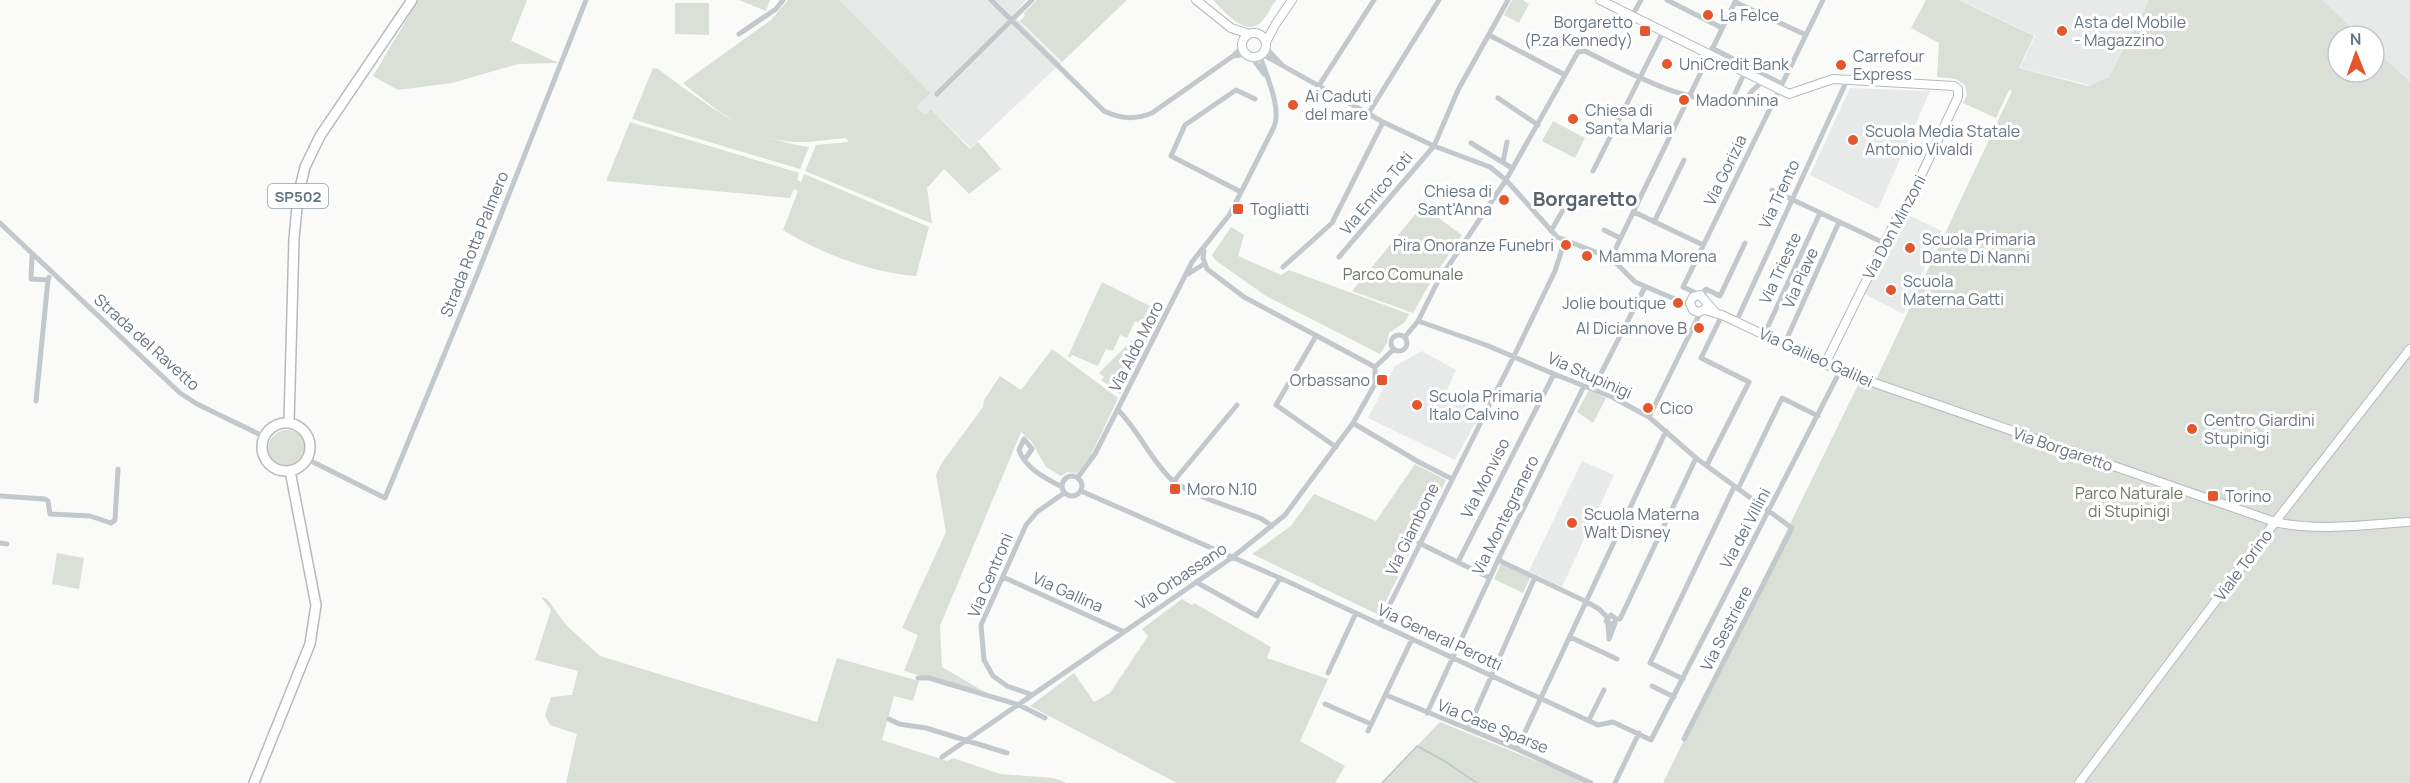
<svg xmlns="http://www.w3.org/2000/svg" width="2410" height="783" viewBox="0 0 2410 783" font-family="Manrope,sans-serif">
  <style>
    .built { fill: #e8e9e9 }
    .green { fill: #dadfd7 }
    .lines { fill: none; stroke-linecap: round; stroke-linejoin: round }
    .stream { stroke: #bbc7cb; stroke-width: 1.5 }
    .secondary-casing { stroke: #b3babf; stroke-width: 10 }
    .primary-casing { stroke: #b5babe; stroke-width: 12 }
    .street { stroke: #c3c8cc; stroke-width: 5 }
    .secondary { stroke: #fff; stroke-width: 8 }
    .primary { stroke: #fff; stroke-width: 9 }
    .poi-dot { fill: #e4572e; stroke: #fff; stroke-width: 2 }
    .labels { text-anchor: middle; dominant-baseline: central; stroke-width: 6; stroke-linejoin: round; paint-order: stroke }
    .shield { fill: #fff; stroke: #939fa8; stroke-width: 1.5 }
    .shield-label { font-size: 15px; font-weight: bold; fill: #657683 }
    .poi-label { font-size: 16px; fill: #657683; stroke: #fff; text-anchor: start }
    .street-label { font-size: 16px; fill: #657683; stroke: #fff }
    .park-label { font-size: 16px; fill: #687a64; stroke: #fff }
    .quarter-label { font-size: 20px; font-weight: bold; fill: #57646e; stroke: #fff }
  </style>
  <rect width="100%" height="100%" fill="#fafaf8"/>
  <path class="built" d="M839,0h187l-13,15 48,48 -90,85 -40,-39 -6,6 -9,-8 15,-14z
    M1960,0h189l-40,77 -20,8 -69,-17 15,-32z
    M2321,0h89v85l-36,-35v-14h-15z
    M1850,88l80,3 -52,118 -68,-34z
    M1904,213l38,18 -39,83 -38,-20z
    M1422,351l34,19 -10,22 35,20 -26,48 -87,-42 27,-52z
    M1582,461l32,14 -52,112 -33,-16z"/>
  <path class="green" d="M418,0h109l-16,41 48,22 -41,1 -66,19 -54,7 -25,-14z
    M739,0h31l-4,11z
    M788,0h51l92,93 -15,14 9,8 6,-6 39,40 8,-7 23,27 -32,25 -25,-25 -17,19 5,35 -4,-1 -123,-51 11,-26 33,-3 -3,-4c-17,1 -35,5 -52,4 -40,-2 -81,-34 -111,-59l88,-63z
    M1037,0h90l-65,62 -42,-41 5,-5 -1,-3z
    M1213,0h63c-5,7 -8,14 -13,20 -16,20 -39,-9 -50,-20z
    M1512,0h11l6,4 -10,19 -15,-8z
    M1926,0h33l75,36 -15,32 69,18 21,-9 40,-77h173l38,36h-22v36h36v-23l36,33v701h-747l197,-402 13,5 139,-295 -3,-1 -13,28 -33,-15 4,-8 -2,-10 -9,-6 -19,-2 2,-34 -28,-15z
    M675,3h34v32l-34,-1z
    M653,68l5,1c46,34 93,71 151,78l-9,22 -168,-50z
    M1553,121l32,17 -10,20 -33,-17z
    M630,122l169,51 -2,7 4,2 3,-8 125,53 -13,49c-44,-3 -96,-23 -133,-46l15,-39 -4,-2 -4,9 -184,-17z
    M1422,206l40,29 -29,43 -20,35 -61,-22z
    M1231,227l13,8 -6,21 43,19 8,-5 120,44 -4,8 -16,11 -2,10 -7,11 -114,-58 -51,-36 -3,-5z
    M1102,282l48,24 -9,18 -6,-3 -8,17 -7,-3 -7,16 -7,-2 -8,17 -26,-11 -2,3 -2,-2z
    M1157,315l3,1 -40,78 -19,-14 3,-3 -5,-4z
    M1052,349l66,49 -28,59 -13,16 -10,-1 -6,4 -15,-9 -15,-26 -10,-9 -81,194 2,41 46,27 -84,-23 14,-36 -16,-7 44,-96 -10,-57 5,-11 42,-57 1,-7 16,-24 21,14z
    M1589,390l17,8 -13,25 -16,-11z
    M268 449a19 19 0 1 1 38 0a19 19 0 1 1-38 0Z
    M1415,464l31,16 -67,135 -127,-61 39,-28 23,-32 62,27z
    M57,553l27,5 -5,31 -27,-5z
    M1501,564l29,14 -7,15 -29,-14z
    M541,597l6,2 19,26 34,31 217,66 20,-64 82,23 -6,20 -19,-5 -12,44 65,21 6,-3 47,16 54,4 13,5h-501l11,-49 -27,-9 -5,-10 6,-18 21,-2 6,-24 -43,-11 16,-50z
    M1182,599l10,6 2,-2 77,44 -4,11 61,21 -28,62 45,25 -10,17h-158l-147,-77 44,-33 20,29 16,-9 38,-57 -6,-7z
    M1440,722l150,61h-209z"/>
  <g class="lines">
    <path class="stream" d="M1382,783l35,-37 26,14 34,23"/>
    <g class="secondary-casing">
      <path id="secondary" d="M1196,0l35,28 18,6
        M1600,0l189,94 44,-15 121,7 4,3v8l-48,102 -12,17 -73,148
        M1242 45a12 12 0 1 1 24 0a12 12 0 1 1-24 0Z
        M1266,42l9,-17 17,-25
        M1708,304l-4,6 -6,2 -5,-2 -3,-7 3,-6 7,-2 14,16
        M1704,310l18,5 118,56 435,151c43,10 91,2 135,0
        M2079,783l196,-261 135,-173"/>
    </g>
    <g class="primary-casing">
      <path id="primary" d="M289,423l5,-184 4,-43 7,-29 15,-31 92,-136
        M262 447a24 24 0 1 1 48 0a24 24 0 1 1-48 0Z
        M254,783l56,-139 6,-39 -26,-134"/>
    </g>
    <path class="street" d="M991,0l113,111c17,8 31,9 48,2l81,-57 10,-10
      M1667,0l55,28
      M1735,2l71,33
      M1632,16l9,-16
      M739,34l37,-25 7,-9
      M1489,35l76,40
      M1266,48l15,16
      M1712,48l70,36
      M1262,54l121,68 51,24 56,21 16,13 51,57 54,21 24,24 56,24
      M1233,56l14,-2
      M1251,56l13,18
      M1318,87l56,-87
      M937,94l95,-94
      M1498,98l40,27
      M1731,102l14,-30
      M1368,114l71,-114
      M1471,143l41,25
      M1503,162l4,-20
      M1593,171l70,-139
      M1772,190l112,53
      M1241,192l-70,-36 14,-31 51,-35 19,9
      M1634,212l69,33
      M1654,222l30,-62
      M0,223l180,170 17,11 68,33
      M1604,230l16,8
      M1551,231l20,-35
      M1204,251l-1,7 4,11 37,28 131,70
      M32,255l-1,24 17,1 1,-3
      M1339,257l95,-111 24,-56 50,-90
      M1611,258l125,-258
      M1283,267l49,-44 51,-101
      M1188,274l16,-10
      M1704,291l2,-2 14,7 25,-53
      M1705,298l-1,-7 -4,4 -17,-8 140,-287
      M1418,321l68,24 68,29 58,23 37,20 47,41 96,70 -108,211
      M1736,322l112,-244
      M1764,335l56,-122
      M1391 343a8 8 0 1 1 16 0a8 8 0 1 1-16 0Z
      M1316,336l-40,69 60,42
      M1405,337l13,-16 19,-38 69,-103 72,-128 7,-1c49,24 103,55 159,51l8,-11 11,-10
      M1784,345l55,-123
      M1375,367l19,-18
      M1593,389l52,-102
      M36,401l12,-121
      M1118,410c21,21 32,49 54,70 19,16 66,29 90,39l10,7
      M1649,417l49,-100v-5
      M1353,423l64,38 35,18
      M307,459l78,39 92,-223 109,-275
      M1025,459l7,-10 -8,-10 -5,11c6,18 26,28 43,37
      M1707,465l42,-83 -48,-24 21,-43
      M1062 486a10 10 0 1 1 20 0a10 10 0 1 1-20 0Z
      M1078,477l17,-23 97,-192 38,-48 44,-87c8,-19 -8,-52 -14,-71
      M1174,481l63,-76
      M1738,489l44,-91 36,18
      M1081,491l199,87 318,147 15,-3 38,18 189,-369
      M0,496l45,3 3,2 2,13 40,2 21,7 4,-3 3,-51
      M0,543l7,1
      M1419,543l71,35
      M1498,560l89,42 12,7 8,8
      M1458,562l96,-188
      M1003,577l119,54
      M1196,582l61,34 23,-38
      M1616,619l-5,-4 -5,6 7,4 3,-6h4l76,-161
      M1380,624l134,-268 41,-85 10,-31
      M1608,624l1,15 6,-16
      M1570,637l47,22
      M1328,673l28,-60
      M918,678h11l90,27 26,13
      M1683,679l-33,-16 84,-176
      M1652,686l22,11
      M1033,695l-26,-9 -14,-10 -9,-16 -3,-35 45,-100 11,-13 27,-19
      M1386,695l131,54 74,34
      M1325,704l46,20
      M1427,713l71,-153 86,-174
      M889,719l10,5 27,4 81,25
      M1589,720l15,-30
      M1468,729l67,-152
      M1368,731l44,-92
      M1517,749l149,-318
      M942,757l291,-200 52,-42 68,-92 22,-39v-17
      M1615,783l24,-50"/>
    <use href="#secondary" class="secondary"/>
    <use href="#primary" class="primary"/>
  </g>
  <g class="poi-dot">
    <circle cx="1708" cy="15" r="6"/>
    <rect x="1639" y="25" width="12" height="12" rx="3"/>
    <circle cx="2062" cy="31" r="6"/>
    <circle cx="1667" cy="64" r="6"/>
    <circle cx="1841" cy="65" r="6"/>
    <circle cx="1684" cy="100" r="6"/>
    <circle cx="1293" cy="105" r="6"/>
    <circle cx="1573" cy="119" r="6"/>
    <circle cx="1853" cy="140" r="6"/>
    <circle cx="1504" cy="200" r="6"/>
    <rect x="1232" y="203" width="12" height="12" rx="3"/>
    <circle cx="1566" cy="245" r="6"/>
    <circle cx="1910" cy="248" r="6"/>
    <circle cx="1587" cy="256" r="6"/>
    <circle cx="1891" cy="290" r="6"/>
    <circle cx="1678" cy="303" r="6"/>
    <circle cx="1699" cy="328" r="6"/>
    <rect x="1376" y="374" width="12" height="12" rx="3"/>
    <circle cx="1417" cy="405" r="6"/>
    <circle cx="1648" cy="408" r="6"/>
    <circle cx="2192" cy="429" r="6"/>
    <rect x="1169" y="483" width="12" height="12" rx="3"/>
    <rect x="2207" y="490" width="12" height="12" rx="3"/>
    <circle cx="1572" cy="523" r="6"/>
  </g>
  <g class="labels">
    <rect class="shield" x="268" y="184" width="60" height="24" rx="4.5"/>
    <g class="shield-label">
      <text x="298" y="196">SP502</text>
    </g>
    <g class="poi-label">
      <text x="1720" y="15">La Felce</text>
      <text x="1633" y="22" text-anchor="end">Borgaretto<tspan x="1633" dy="18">(P.za Kennedy)</tspan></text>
      <text x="2074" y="22">Asta del Mobile<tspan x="2074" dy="18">- Magazzino</tspan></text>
      <text x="1853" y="56">Carrefour<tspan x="1853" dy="18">Express</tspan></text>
      <text x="1679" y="64">UniCredit Bank</text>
      <text x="1305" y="96">Ai Caduti<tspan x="1305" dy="18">del mare</tspan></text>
      <text x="1696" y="100">Madonnina</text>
      <text x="1585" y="110">Chiesa di<tspan x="1585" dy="18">Santa Maria</tspan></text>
      <text x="1865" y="131">Scuola Media Statale<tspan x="1865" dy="18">Antonio Vivaldi</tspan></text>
      <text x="1492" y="191" text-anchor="end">Chiesa di<tspan x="1492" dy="18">Sant'Anna</tspan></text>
      <text x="1250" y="209">Togliatti</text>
      <text x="1922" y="239">Scuola Primaria<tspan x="1922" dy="18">Dante Di Nanni</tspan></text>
      <text x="1554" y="245" text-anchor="end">Pira Onoranze Funebri</text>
      <text x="1599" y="256">Mamma Morena</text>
      <text x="1903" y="281">Scuola<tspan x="1903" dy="18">Materna Gatti</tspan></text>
      <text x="1666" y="303" text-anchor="end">Jolie boutique</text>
      <text x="1687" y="328" text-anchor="end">Al Diciannove B</text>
      <text x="1370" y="380" text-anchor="end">Orbassano</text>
      <text x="1429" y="396">Scuola Primaria<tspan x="1429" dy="18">Italo Calvino</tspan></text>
      <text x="1660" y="408">Cico</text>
      <text x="2204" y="420">Centro Giardini<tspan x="2204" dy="18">Stupinigi</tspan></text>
      <text x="1187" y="489">Moro N.10</text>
      <text x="2225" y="496">Torino</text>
      <text x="1584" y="514">Scuola Materna<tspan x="1584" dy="18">Walt Disney</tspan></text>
    </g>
    <g class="street-label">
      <text transform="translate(1725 170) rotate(-64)">Via Gorizia</text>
      <text transform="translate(1376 193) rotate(-50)">Via Enrico Toti</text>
      <text transform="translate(1779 194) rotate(-65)">Via Trento</text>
      <text transform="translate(1894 227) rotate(-62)">Via Don Minzoni</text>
      <text transform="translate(474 244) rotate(-68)">Strada Rotta Palmero</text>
      <text transform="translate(1780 268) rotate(-65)">Via Trieste</text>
      <text transform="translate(1800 278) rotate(-66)">Via Piave</text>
      <text transform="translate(147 342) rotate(42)">Strada del Ravetto</text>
      <text transform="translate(1136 346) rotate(-63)">Via Aldo Moro</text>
      <text transform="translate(1816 357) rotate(24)">Via Galileo Galilei</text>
      <text transform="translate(1590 375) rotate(24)">Via Stupinigi</text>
      <text transform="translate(2063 449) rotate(19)">Via Borgaretto</text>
      <text transform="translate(1485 478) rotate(-63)">Via Monviso</text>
      <text transform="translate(1505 515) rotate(-64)">Via Montegranero</text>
      <text transform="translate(1745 528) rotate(-62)">Via dei Villini</text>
      <text transform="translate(1412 529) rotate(-64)">Via Giambone</text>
      <text transform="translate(2243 565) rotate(-53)">Viale Torino</text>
      <text transform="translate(990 575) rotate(-67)">Via Centroni</text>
      <text transform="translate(1181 576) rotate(-34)">Via Orbassano</text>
      <text transform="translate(1068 592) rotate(24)">Via Gallina</text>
      <text transform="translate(1726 628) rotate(-63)">Via Sestriere</text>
      <text transform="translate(1440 637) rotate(25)">Via General Perotti</text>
      <text transform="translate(1493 726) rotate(22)">Via Case Sparse</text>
    </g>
    <g class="park-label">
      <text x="1403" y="274">Parco Comunale</text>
      <text x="2129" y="493">Parco Naturale<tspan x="2129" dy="18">di Stupinigi</tspan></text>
    </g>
    <g class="quarter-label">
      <text x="1585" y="198">Borgaretto</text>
    </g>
  </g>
  <g transform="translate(2356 54) rotate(359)"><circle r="28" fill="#ffffff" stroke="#c1c8cd" stroke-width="1.5"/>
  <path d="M0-4.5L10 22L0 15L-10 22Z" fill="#e4572e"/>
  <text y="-9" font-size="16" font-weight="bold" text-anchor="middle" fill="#657683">N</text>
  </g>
</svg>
